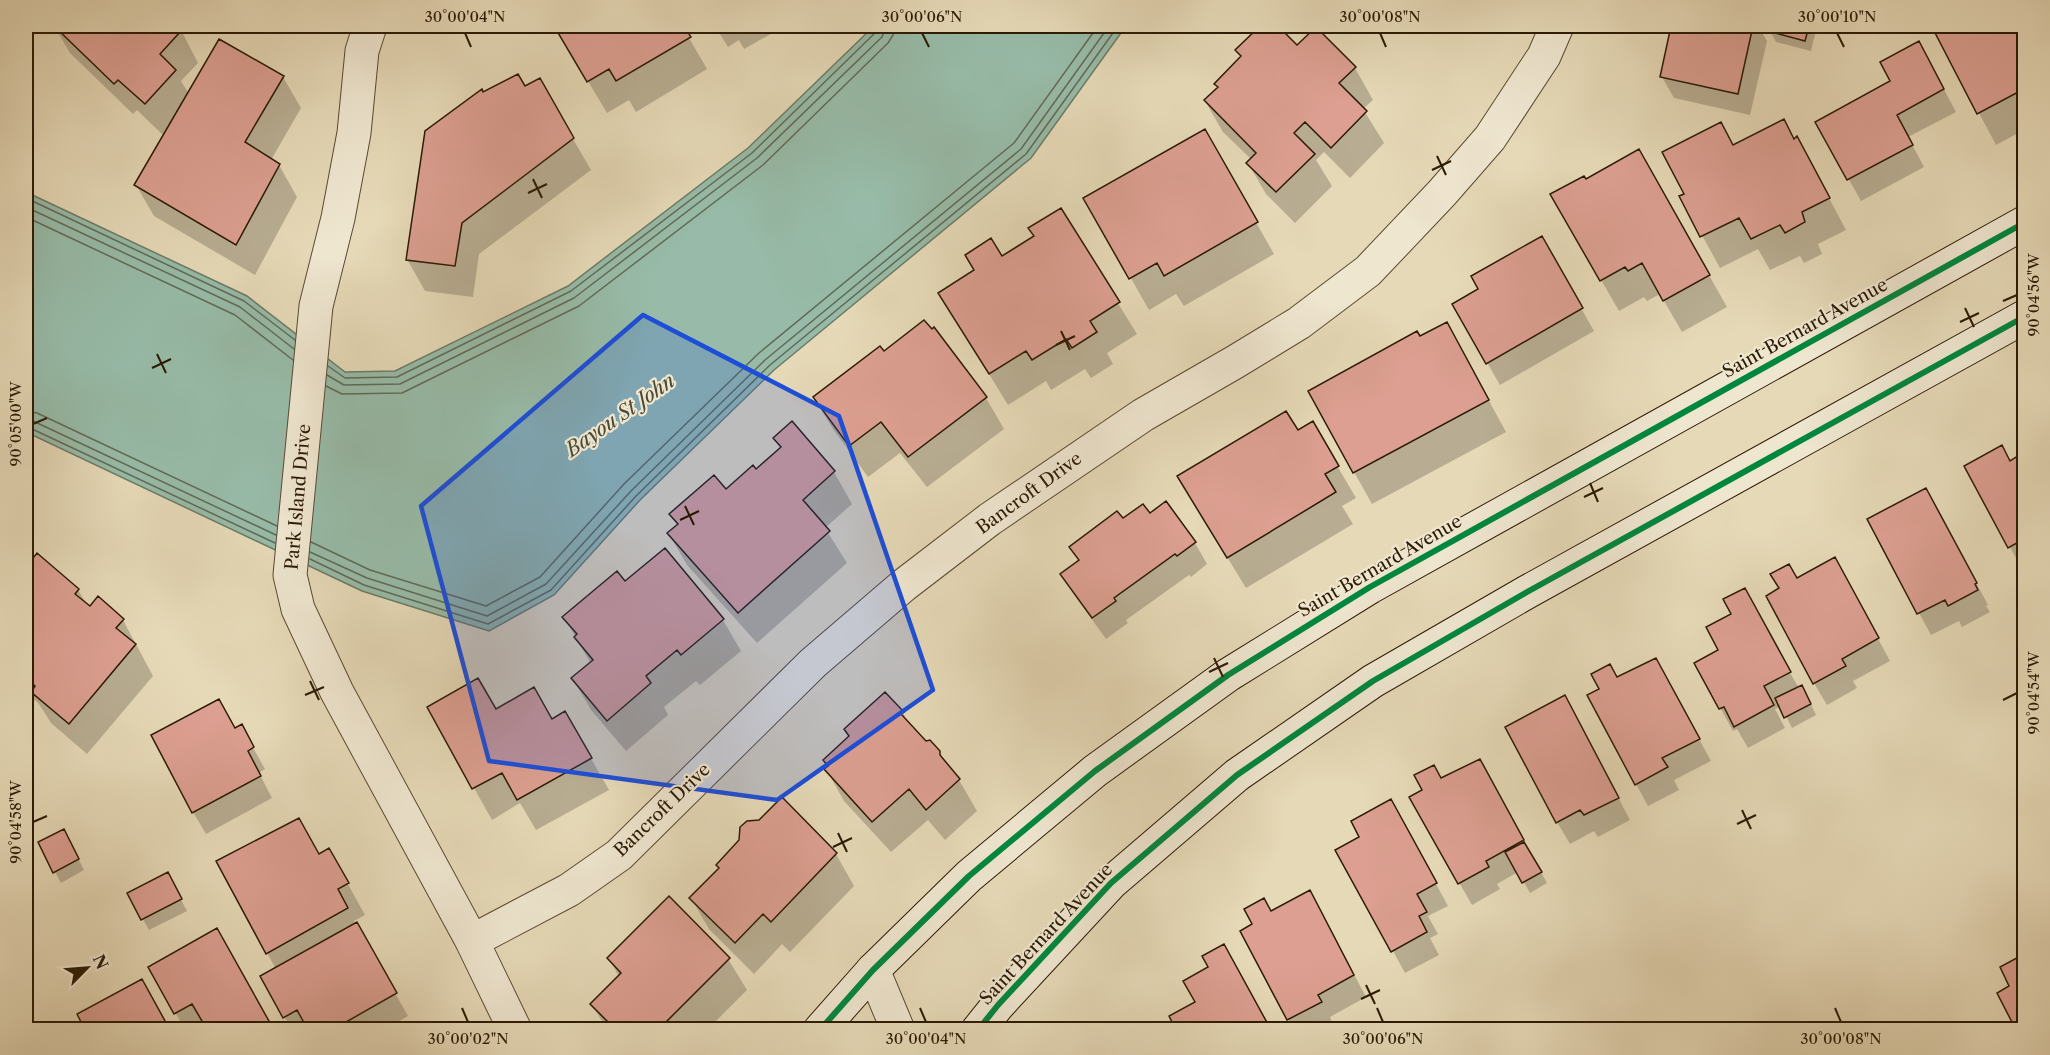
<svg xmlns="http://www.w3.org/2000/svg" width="2050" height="1055" viewBox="0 0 2050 1055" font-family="'Libre Caslon Text',serif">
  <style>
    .water { fill: #97bba8; stroke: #6c7b66; stroke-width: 1.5 }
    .shadow { fill: #0003 }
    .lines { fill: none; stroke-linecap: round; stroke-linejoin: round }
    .shore { stroke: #616a56; stroke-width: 1.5 }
    .building { fill: #dc9f91; stroke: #2b1a04; stroke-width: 1.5 }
    .street-casing { stroke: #5a4a31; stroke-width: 35 }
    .secondary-casing { stroke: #2b1a04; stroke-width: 35 }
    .street { stroke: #efe6d0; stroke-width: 33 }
    .secondary { stroke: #efe6d0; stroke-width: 33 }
    .cycleway-casing { stroke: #efe6d0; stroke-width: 10 }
    .cycleway { stroke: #00873e; stroke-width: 6 }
    .marked { fill: #1d4ed8; fill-opacity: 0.2; stroke: #1d4ed8; stroke-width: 4.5; stroke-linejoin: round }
    .ticks { fill: none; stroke: #2b1a04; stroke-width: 2 }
    .labels { text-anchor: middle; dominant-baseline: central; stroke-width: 4.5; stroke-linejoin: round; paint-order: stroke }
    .street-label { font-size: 18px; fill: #2b1a04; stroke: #efe6d0 }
    .water-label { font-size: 20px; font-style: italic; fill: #4b4a35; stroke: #efe6d0 }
    .neatline { fill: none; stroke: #2b1a04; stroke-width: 2 }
    .ticks-label { font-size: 15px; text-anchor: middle; fill: #2b1a04 }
  </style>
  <rect width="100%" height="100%" fill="#e6d9b7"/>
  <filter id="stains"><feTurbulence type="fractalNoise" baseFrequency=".00333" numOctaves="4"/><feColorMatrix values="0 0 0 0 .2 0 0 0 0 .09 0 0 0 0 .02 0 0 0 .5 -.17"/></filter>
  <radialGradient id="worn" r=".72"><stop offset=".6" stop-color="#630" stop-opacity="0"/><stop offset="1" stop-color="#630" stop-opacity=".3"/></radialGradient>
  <path class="water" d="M874,26h252l-95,132 -257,212 -134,130 -86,95 -65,36 -127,-40 -336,-159v-240l221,104 98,76 50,-1 173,-85 180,-138z"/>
  <path class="shadow" d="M26,26h15l-15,19z
    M54,26h125l19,37 -17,18 8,13 94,-17 18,31 -30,52 8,5 18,32 -42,78 -101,-59 -18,-31 28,-49 -27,-26 -4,4 -63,-61z
    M555,26h127l25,43 -71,43 -7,-12 -22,13z
    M715,26h70l-41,23 -5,-9 -11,7z
    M1262,26h7l2,2 4,-2 22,21 19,-18 39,39 18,32 -10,9 21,34 -34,35 -26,-26 -8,8 16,26 -37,37 -29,-29 -18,-31 3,-4 -28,-27 -18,-31 13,-13 -2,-4 26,-26 -5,-8z
    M1673,26h85l9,15 -17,74 -76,-17 -12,-21z
    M1771,26h46l-6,25 -35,-9 -6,-11z
    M1939,26h85v104l-28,15 -62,-117z
    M1931,65l25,47 -48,25 16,30 -63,34 -44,-79z
    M539,80l52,90 -112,84 -6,43 -48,-6 -18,-32 76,-165 42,-6z
    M1204,131l70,123 -90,52 -8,-12 -27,16 -63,-111z
    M1797,138l49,92 -28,14 4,10 -18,9 -4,-7 -30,14 -12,-21 -38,19 -39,-71z
    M1639,151l88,156 -45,25 -22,-38 -13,7 -3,-4 -25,14 -67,-116 33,-14z
    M1060,210l77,124 -30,19 6,11 -22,14 -6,-9 -34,21 -5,-9 -38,24 -68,-111 95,-57z
    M1541,238l53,93 -94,54 -46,-80 26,-15z
    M884,353l102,45 18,31 -77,58 -27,-34 -32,24 -35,-48 -19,-31z
    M1464,355l42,77 -134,72 -18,-32z
    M792,423l42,49 18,32 -27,24 22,35 -90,80 -70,-78 -18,-31 9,-8 -7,-12 55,-23 30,-20 25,-22 -6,-11z
    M1312,423l44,75 -14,8 11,18 -107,64 -49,-80 100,-76z
    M2024,454v114l-2,1 -56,-102 44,-5z
    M1938,512l50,93 -2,1 4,6 -28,15 -3,-6 -28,14 -62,-115z
    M1149,515l46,28 12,21 -16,13 -2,-2 -63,45 2,3 -22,16 -31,-43 -13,-22 17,-13 -8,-14 52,-27z
    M664,550l59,70 18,31 -41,34 -4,-4 -32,26 4,8 -42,36 -35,-41 -18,-31 18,-15 -27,-47 61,-34z
    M37,555l41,35 10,16 35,14 30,56 -66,78 -36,-31 -12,-19 -4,-4 -8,9 -1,-2v-138z
    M1796,580l51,1 43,80 -37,20 4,7 -30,17 -13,-22z
    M1696,664l90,2 13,22 9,10 8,17 -24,13 -11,-22 -6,3 10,19 -37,20 -11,-19 -4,2z
    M1617,678l51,4 43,79 -37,19 5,10 -31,16 -12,-22z
    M429,708l66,3 57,10 13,-8 44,77 -73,40 -16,-27 -28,17z
    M903,713l7,13 15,17 14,9 9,15 11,13 18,31 -32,29 -17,-20 -37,32 -47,-51 -18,-32 3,-2 -5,-7z
    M1577,719l53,101 -32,17 -4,-6 -24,13 -13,-22z
    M241,726l24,43 -6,4 13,25 -66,36 -13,-22 42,-83z
    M1492,783l55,100 -17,10 -12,-21 -21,12 3,5 -28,16 -61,-107z
    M782,799l54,55 18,32 -64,66 -8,-8 -28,30 -45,-45 -18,-31z
    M1403,823l45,83 -20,10 10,18 -8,4 9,17 -34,18 -12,-22z
    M70,842l14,28 -23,13 -6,-11z
    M329,850l36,65 -11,6 54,95 -24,14h-92l-30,-53 14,-8 -9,-16 52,-98z
    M173,885l14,26 -38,19 -20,-36z
    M1271,913l51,1 44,83 -36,20 3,8 -9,5h-30l-52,-99z
    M2024,955v75h-6l-7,-43 -9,-19z
    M609,958l119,1 19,31 -40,40h-100l-15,-26 27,-27z
    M150,967l123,63h-88z"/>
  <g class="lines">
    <path class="shore" d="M26,198l218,103 51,39
      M26,207l214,100 54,42
      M26,217l209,98 58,45
      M328,366l17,12 52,-1 174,-86 181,-138 124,-121 2,-6
      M327,375l17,10 56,-1 174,-86 183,-140 125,-121 4,-11
      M326,386l16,8 60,-1 177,-87 184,-141 125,-122 5,-8 2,-9
      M26,411l11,2 240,113
      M26,420l7,1 243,114
      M26,427l4,1 245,115
      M311,542l59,28 116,36 54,-29 84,-93 135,-131 255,-210 84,-117
      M310,552l57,26 120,38 59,-32 85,-93 134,-131 256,-211 88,-123
      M310,559l54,26 124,39 63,-34 85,-94 134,-131 256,-211 92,-128"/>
  </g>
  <path class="building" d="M54,26h122l5,5 -21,23 16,16 -31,34 -27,-24 -4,4z
    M554,26h130l7,11 -75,44 -7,-12 -22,13z
    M1260,26h18l19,19 19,-18 40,40 -17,16 28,28 -36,37 -26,-26 -11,11 21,21 -39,38 -30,-29 10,-10 -52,-53 14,-13 -4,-3 27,-28 -6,-6z
    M1671,26h82l-15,68 -78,-17z
    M1769,26h40l-4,15 -37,-10z
    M1936,26h88v63l-47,25 -45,-87z
    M219,39l65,37 -39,66 35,22 -44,81 -102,-60z
    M1919,41l25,48 -47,26 16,30 -66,35 -32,-58 75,-41 -10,-19z
    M518,74l7,12 15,-8 34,60 -112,85 -7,43 -49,-6 19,-129 57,-42 1,3z
    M1784,119l10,20 3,-3 33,62 -28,14 3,10 -20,11 -5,-8 -29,14 -12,-21 -39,19 -21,-41 5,-2 -22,-42 59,-30 12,23z
    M1205,129l53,93 -94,54 -7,-13 -28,16 -46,-81z
    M1639,149l71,126 -47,26 -21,-38 -14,8 -3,-4 -25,14 -50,-87 34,-18 2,3z
    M1061,208l59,94 -30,19 7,11 -25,16 -6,-9 -34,21 -6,-9 -37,23 -51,-81 36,-23 -9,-15 26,-17 11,18 32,-20 -6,-8z
    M1542,236l41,72 -97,56 -34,-60 26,-15 -7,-13z
    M924,320l8,9 2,-2 53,70 -79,60 -27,-35 -32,24 -36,-49 67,-51 4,5z
    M1447,322l42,78 -136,73 -45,-82 109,-60 3,5z
    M1286,411l12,19 15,-9 26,45 -14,8 11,18 -109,66 -50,-82z
    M792,421l43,50 -32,29 27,31 -92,82 -71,-80 11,-9 -9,-10 45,-39 12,14 27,-24 3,4 25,-22 -8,-9z
    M2002,445l8,16 14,-9v87l-16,9 -44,-82z
    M1926,488l51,95 -2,1 3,6 -30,16 -3,-6 -28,14 -50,-95z
    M1166,501l30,41 -19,14 -2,-2 -61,44 2,3 -24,17 -32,-44 19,-14 -10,-13 48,-36 6,7 20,-14 7,9z
    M665,548l59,71 -43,36 -4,-5 -31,26 5,7 -44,38 -36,-43 22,-18 -19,-23 3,-3 -15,-17 55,-46 8,10z
    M37,553l42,36 -4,5 15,12 8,-10 26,23 -8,9 20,16 -67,80 -38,-32 4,-6 -9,-9v-110z
    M1835,557l44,81 -37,21 4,7 -33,18 -47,-88 13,-8 -9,-14 19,-10 8,14z
    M1745,588l46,84 -27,14 10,19 -40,22 -10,-20 -5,2 -25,-46 24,-13 -12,-23 25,-13 -8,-15z
    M1656,658l44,81 -38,19 6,9 -33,18 -48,-90 12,-6 -8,-15 19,-10 7,13z
    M478,678l18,31 38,-22 18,32 13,-8 27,47 -75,42 -15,-27 -30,16 -45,-82z
    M1802,685l9,19 -27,14 -9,-20z
    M885,692l19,20 -3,2 25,27 4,-1 10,11v4l20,24 -34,31 -17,-21 -37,33 -48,-53 4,-3 -5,-6 26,-24 -5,-7z
    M1565,695l54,103 -35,17 -4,-5 -24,13 -51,-96z
    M219,699l16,29 7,-4 12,23 -6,4 13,25 -69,37 -41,-78z
    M1480,759l44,81 -38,21 3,6 -31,17 -49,-87 13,-7 -8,-15 20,-10 7,13z
    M782,797l55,56 -66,69 -8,-8 -28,29 -46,-45 30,-30 -3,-3 23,-25 1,-13 7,-6 12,-1z
    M1391,799l46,84 -20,11 10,18 -8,4 8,16 -36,20 -56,-102 24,-13 -8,-16z
    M299,818l20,36 10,-6 20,35 -11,6 10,19 -82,46 -50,-93z
    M64,829l15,30 -26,14 -15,-31z
    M1524,842l18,30 -20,11 -17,-31z
    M168,872l14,27 -41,21 -14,-27z
    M1310,890l44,85 -36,20 4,7 -35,18 -47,-89 12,-7 -8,-15 20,-11 7,13z
    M669,896l61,62 -72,72h-42l-26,-26 31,-31 -14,-15z
    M357,922l40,71 -65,37h-24l-11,-20 -14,8 -23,-42z
    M217,928l57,102h-87l15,-9 -10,-17 -18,10 -26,-47z
    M1224,944l46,84 -4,2h-90l-7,-14 26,-14 -12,-21 25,-14 -6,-11z
    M2024,954v76h-8l-19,-37 12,-7 -9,-19z
    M142,979l28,51h-85l-8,-16z
    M60,1023l4,7h-16z"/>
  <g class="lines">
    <g class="street-casing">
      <path id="street" d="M370,26l-8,25 -8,82 -16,85 -22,88 -26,269 8,34 39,83 135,249 43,89
        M472,941l97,-51 50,-35 194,-192 91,-78 86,-66 153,-104 92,-53 64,-39 69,-52 74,-78 48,-55 54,-82 13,-30
        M873,970l25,60"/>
    </g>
    <g class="secondary-casing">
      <path id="secondary" d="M820,1030l53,-60 96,-94 126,-105 133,-96 142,-88 654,-364
        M978,1030l20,-25 113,-122 126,-108 136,-94 154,-89 497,-275"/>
    </g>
    <use href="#street" class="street"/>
    <use href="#secondary" class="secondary"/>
    <g class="cycleway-casing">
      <path id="cycleway" d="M820,1030l53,-60 96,-94 126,-105 133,-96 142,-88 654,-364
        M978,1030l20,-25 113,-122 126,-108 136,-94 154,-89 497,-275"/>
    </g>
    <use href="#cycleway" class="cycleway"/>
  </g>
  <path class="marked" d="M643,315l196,101 94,274 -156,110 -288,-39 -68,-255z"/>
  <path class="ticks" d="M465,33l6,14M922,33l7,14M1380,33l6,14M1837,33l7,14M1437,156l9,19M1432,170l19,-9M533,179l9,19M528,193l19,-9M2003,301l14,-6M1965,308l9,19M1960,322l19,-9M1061,331l9,19M1056,345l19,-9M157,354l9,19M152,368l19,-9M33,424l14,-6M1590,483l8,19M1584,497l19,-9M685,506l9,19M680,520l19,-9M1214,658l9,19M1209,672l19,-9M310,681l9,19M305,695l19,-8M2003,700l14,-7M1742,810l9,19M33,822l14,-6M1737,824l19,-9M838,833l9,19M833,847l19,-9M1366,985l9,19M1361,999l19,-9M462,1008l6,14M920,1008l6,14M1377,1008l6,14M1835,1008l6,14"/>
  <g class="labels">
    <g class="street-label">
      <text transform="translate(1805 328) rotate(-29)">Saint Bernard Avenue</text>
      <text transform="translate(1029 493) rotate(-36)">Bancroft Drive</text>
      <text transform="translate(298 497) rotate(-85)">Park Island Drive</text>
      <text transform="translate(1380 566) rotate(-30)">Saint Bernard Avenue</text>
      <text transform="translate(662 810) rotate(-44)">Bancroft Drive</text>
      <text transform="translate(1046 934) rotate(-47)">Saint Bernard Avenue</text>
    </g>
    <g class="water-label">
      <text transform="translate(620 415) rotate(-35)">Bayou St John</text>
    </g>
  </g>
  <rect width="2050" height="1055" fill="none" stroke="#e6d9b7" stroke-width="66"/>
  <g transform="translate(87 968) rotate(65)" stroke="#efe6d0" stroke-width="4.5" paint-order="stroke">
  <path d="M0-4.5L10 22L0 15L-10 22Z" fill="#2b1a04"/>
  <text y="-9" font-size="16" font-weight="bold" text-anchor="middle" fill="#2b1a04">N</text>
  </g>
  <rect x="33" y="33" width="1984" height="989" class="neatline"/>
  <g class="ticks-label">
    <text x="465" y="22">30°00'04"N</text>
    <text x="922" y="22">30°00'06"N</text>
    <text x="1380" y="22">30°00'08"N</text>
    <text x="1837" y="22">30°00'10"N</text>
    <text transform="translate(2034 295) rotate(-90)" y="5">90°04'56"W</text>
    <text transform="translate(16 424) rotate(-90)" y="5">90°05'00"W</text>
    <text transform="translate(2034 693) rotate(-90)" y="5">90°04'54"W</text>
    <text transform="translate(16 822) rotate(-90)" y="5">90°04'58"W</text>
    <text x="468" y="1044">30°00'02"N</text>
    <text x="926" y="1044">30°00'04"N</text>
    <text x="1383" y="1044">30°00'06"N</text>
    <text x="1841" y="1044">30°00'08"N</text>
  </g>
  <rect width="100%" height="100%" filter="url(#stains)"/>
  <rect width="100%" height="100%" fill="url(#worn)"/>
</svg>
